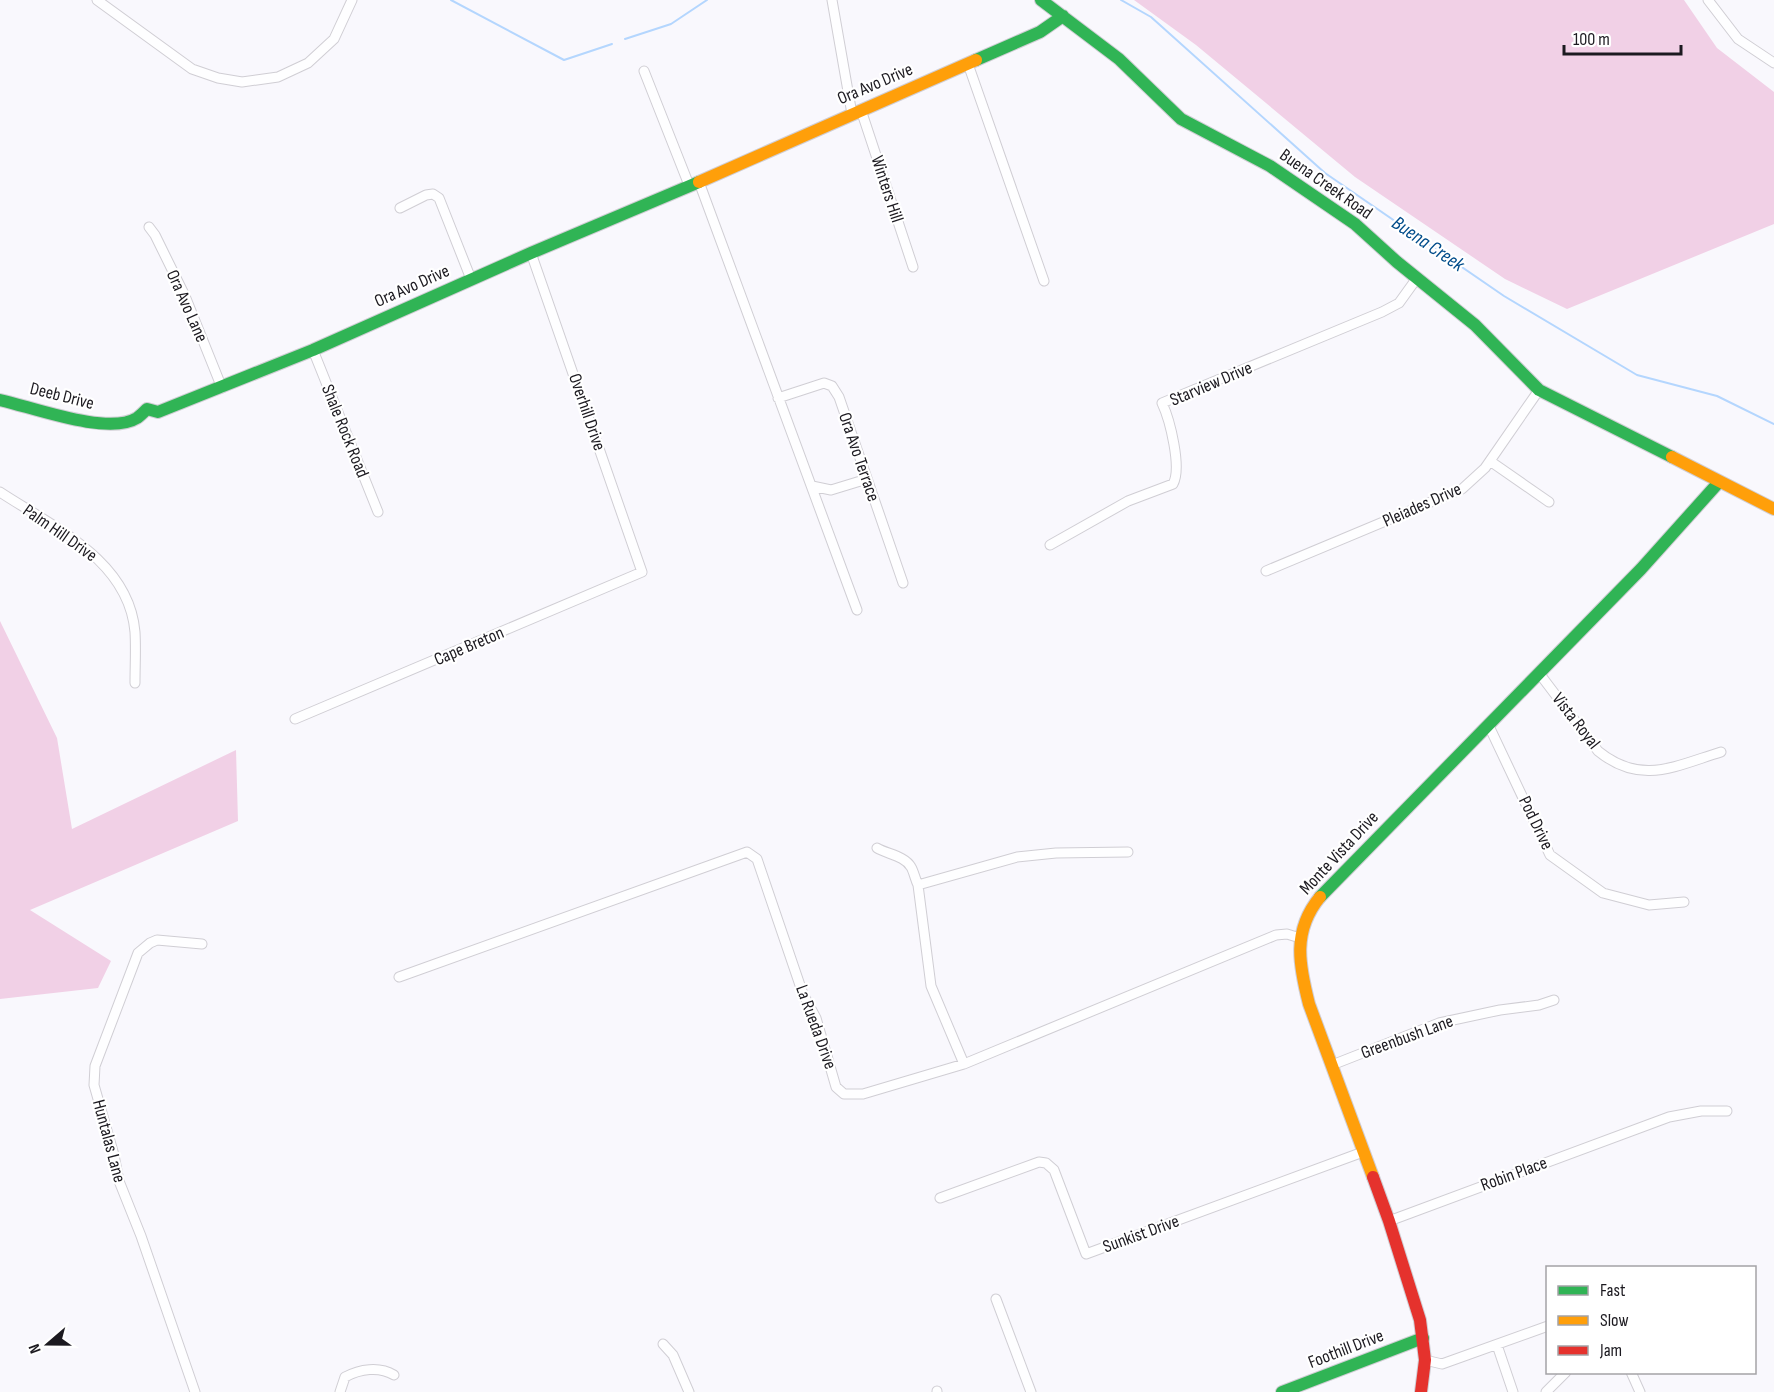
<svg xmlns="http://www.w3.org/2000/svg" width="1774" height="1392" viewBox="0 0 1774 1392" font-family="'Sofia Sans Condensed',sans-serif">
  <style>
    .green { fill: #f1d0e6 }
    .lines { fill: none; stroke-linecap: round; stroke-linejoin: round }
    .stream { stroke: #b4d6fe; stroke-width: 2 }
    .street-casing { stroke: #d0ced4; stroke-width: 11 }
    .fast-casing { stroke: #d0ced4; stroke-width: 14 }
    .slow-casing { stroke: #d0ced4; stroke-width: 14 }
    .jam-casing { stroke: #d0ced4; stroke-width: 14 }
    .street { stroke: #fefeff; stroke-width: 9 }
    .fast { stroke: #30b455; stroke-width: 12 }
    .slow { stroke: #ff9f0a; stroke-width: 12 }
    .jam { stroke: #e5322d; stroke-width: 12 }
    .labels { text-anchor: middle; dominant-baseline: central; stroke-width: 4.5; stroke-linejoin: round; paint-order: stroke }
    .street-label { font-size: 18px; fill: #1c1a20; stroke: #fff }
    .water-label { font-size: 20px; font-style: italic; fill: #004c8a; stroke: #fff }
  </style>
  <rect width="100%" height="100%" fill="#f9f8fd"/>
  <path class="green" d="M1134,0h550l33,48 57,44v132l-207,85 -62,-30 -150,-102 -159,-132z
    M0,621l57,117 15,91 164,-79 2,71 -208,89 81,51 -13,27 -98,11z"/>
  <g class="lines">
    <path class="stream" d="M451,0l113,60 48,-16
      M1121,0l30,17 174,156 179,123 133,79 80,21 57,28
      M625,39l46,-15 36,-24"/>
    <g class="street-casing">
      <path id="street" d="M97,0l95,69 26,9 24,4 36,-5 30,-14 26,-24 18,-39
        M832,0l20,114
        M1708,0l30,39 36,24
        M968,64l76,217
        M644,71l45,114
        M861,110l52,157
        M699,182l158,428
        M400,208l26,-13 7,-1 6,4 32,81
        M149,227l6,8 30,61 37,92
        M313,350l65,162
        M778,398l46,-15 8,3 7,11 64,186
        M1490,461l59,41
        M812,486l19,4 36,-11
        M0,492c53,35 129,68 135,140 1,17 0,34 0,51
        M1050,545l78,-44 45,-17c9,-16 -3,-64 -11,-81l220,-91 17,-9 18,-25
        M1266,571l196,-82 23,-21 54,-78
        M1539,673l59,78c43,35 77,15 123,1
        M295,719l347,-147 -111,-319
        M1488,724l62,131 53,38 46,12 35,-3
        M877,848c10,6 28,8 34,19 3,5 4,12 7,18
        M399,977l348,-125 10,7 46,135 13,24 20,69 8,7h19l101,-30 312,-129 11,-1 13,4
        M964,1064l-33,-78 -13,-101 99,-28 39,-4 72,-1
        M1332,1065l107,-42 61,-13 39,-5 15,-5
        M940,1198l99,-36 7,1 8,7 32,84 277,-102
        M1389,1221l280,-104 32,-6h26
        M996,1299l35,93
        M663,1344l10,11 16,37
        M1497,1345l16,47
        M1425,1360l17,4 106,-38
        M1631,1372l9,20
        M937,1391v1
        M195,1392l-54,-156 -22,-55 -5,-26 -20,-70 1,-19 43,-113 12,-10 7,-3 45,4
        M340,1392l5,-15c15,-8 34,-11 49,-2
        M1546,1392l20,-20"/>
    </g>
    <g class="fast-casing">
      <path id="fast" d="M1041,0l78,59 62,60 89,47 85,58 42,38 78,63 64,65 133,67
        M976,60l64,-28 23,-16
        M0,400c32,7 108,36 137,18 3,-2 7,-6 10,-9l11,3 155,-62 218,-97 168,-71
        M1320,897l321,-328 78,-87
        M1282,1392l141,-54"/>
    </g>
    <g class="slow-casing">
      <path id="slow" d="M699,182l277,-122
        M1672,457l102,52
        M1320,897c-28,34 -21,68 -11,107l64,173"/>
    </g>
    <g class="jam-casing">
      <path id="jam" d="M1373,1177l16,44 31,99 5,40 -4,32"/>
    </g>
    <use href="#street" class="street"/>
    <use href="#fast" class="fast"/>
    <use href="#slow" class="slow"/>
    <use href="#jam" class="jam"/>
  </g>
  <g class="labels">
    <g class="street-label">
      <text transform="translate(875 84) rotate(-23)">Ora Avo Drive</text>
      <text transform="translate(1326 184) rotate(35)">Buena Creek Road</text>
      <text transform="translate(887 189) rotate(72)">Winters Hill</text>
      <text transform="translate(412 286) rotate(-24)">Ora Avo Drive</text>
      <text transform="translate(187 306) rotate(66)">Ora Avo Lane</text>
      <text transform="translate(1211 384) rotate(-23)">Starview Drive</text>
      <text transform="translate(62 396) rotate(14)">Deeb Drive</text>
      <text transform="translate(587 412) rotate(71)">Overhill Drive</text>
      <text transform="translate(345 431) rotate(68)">Shale Rock Road</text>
      <text transform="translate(859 457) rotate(71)">Ora Avo Terrace</text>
      <text transform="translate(1422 505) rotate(-24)">Pleiades Drive</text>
      <text transform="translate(60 533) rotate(35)">Palm Hill Drive</text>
      <text transform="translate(469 646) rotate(-23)">Cape Breton</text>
      <text transform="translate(1576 721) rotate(52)">Vista Royal</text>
      <text transform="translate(1536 823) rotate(64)">Pod Drive</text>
      <text transform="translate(1339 853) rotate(-47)">Monte Vista Drive</text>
      <text transform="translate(816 1027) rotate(70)">La Rueda Drive</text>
      <text transform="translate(1407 1037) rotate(-20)">Greenbush Lane</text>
      <text transform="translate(109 1141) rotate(75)">Huntalas Lane</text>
      <text transform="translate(1514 1174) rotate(-20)">Robin Place</text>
      <text transform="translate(1141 1234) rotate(-20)">Sunkist Drive</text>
      <text transform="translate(1346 1349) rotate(-21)">Foothill Drive</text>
    </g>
    <g class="water-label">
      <text transform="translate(1428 244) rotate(34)">Buena Creek</text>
    </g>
  </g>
  <rect x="1546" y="1266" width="210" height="108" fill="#ffffff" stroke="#a4a3a6" stroke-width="1.5"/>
  <rect x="1558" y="1286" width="30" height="9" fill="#30b455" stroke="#a4a3a6" stroke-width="1.5"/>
  <text x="1600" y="1296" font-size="18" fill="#1c1a20">Fast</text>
  <rect x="1558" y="1316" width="30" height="9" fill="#ff9f0a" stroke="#a4a3a6" stroke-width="1.5"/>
  <text x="1600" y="1326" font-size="18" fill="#1c1a20">Slow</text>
  <rect x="1558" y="1346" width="30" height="9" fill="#e5322d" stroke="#a4a3a6" stroke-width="1.5"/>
  <text x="1600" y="1356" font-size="18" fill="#1c1a20">Jam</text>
  <g transform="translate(48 1344) rotate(250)" stroke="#ffffff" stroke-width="4.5" paint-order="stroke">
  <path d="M0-4.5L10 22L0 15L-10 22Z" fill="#1c1a20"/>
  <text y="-9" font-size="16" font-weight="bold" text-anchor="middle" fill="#1c1a20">N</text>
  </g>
  <path d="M1564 45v9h117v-9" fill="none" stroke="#1c1a20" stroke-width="3"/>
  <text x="1573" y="45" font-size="18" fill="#1c1a20" stroke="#ffffff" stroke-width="4.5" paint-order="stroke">100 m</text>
</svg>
